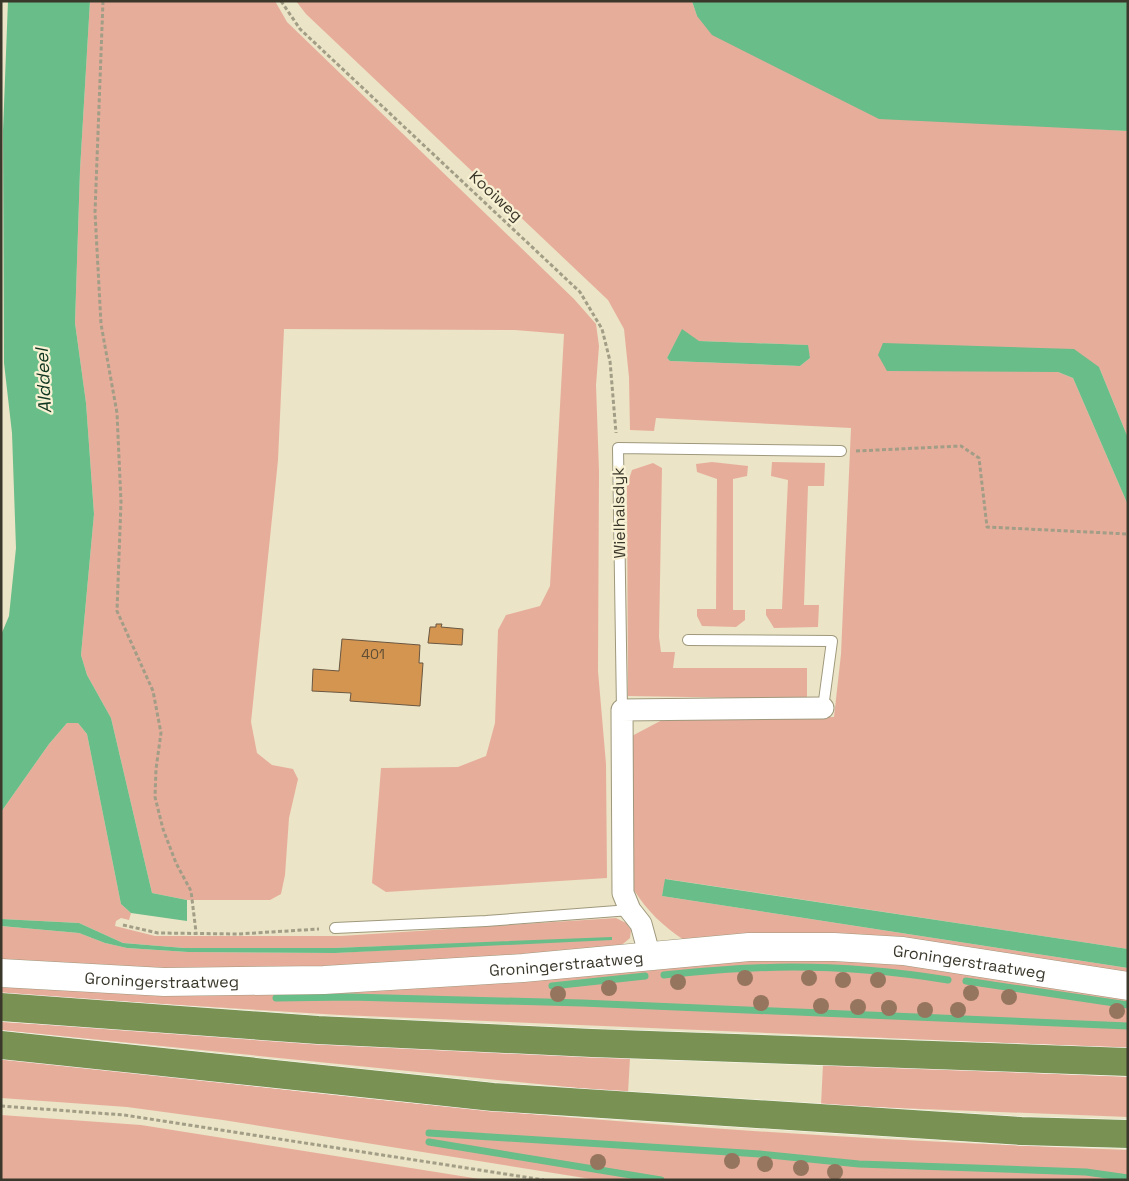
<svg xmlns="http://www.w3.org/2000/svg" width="1129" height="1181" viewBox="0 0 1129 1181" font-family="'Space Grotesk',sans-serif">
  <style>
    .green { fill: #e7ad9b; fill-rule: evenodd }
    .water { fill: #68bd89 }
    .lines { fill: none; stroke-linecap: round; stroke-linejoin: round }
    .stream { stroke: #68bd89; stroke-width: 7 }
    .building { fill: #d39550; stroke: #6a5742 }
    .lane-casing { stroke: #9f987c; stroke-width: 12 }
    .street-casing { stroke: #9f987c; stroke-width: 23 }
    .secondary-casing { stroke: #9f987c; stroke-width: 29 }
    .highway-casing { stroke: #fff; stroke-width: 29 }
    .path { stroke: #a29d86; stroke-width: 3; stroke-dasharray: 4 2.5; stroke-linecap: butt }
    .lane { stroke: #fff; stroke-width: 10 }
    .street { stroke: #fff; stroke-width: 21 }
    .secondary { stroke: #fff; stroke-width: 28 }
    .highway { stroke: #799153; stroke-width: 28 }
    .tree { fill: #96755e }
    .labels { text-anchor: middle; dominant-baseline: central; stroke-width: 4.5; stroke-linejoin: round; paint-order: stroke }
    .number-label { font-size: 14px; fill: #604e34 }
    .street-label { font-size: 16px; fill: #3a372b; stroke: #f8f1d3 }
    .water-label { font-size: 18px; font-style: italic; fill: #113621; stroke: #f8f1d3 }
  </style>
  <rect width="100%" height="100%" fill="#ebe4c6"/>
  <path class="green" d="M90,1h185l12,21 287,277 22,25 3,22 -3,39 3,86 -1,200 8,93 1,114 -221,14 -14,-9 9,-115 77,-1 28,-11 9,-33 3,-93 8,-15 34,-9 10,-20 14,-252 -49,-4 -231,-1 -6,131 -27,262 6,31 15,12 21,4 5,10 -9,39 -4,57 -4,19 -11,6h-83l-35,-7 -41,-175 -24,-43 -6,-20 13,-141 -8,-111 -11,-80 5,-153z
    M296,1h396l5,15 349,110 82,5v307l-29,-71 -41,5 15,6 55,127v444l-462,-70 -4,17 466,72v8l-444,-36c-21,-14 -37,-29 -50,-50l-4,-153 34,-18 170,-2 7,-63 10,-226 -195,-10 -2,13 -24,-1 -1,-53 -5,-48 -16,-29 -302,-286zM682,330l16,11 109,4 3,13 -10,8 -130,-5 -3,-3z
    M712,462l36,4 -1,10 -14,3v131h12v10l-9,7 -34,-1 -5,-10v-7h19l1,-130 -20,-7 -1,-8z
    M772,462l53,1 -1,23h-16l-4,119h15l-1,22 -44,1 -8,-13v-6h16l6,-129 -17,-4z
    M653,463l9,5 -3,169 2,15h14l-2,16h134v31l-179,-3 -1,-211 5,-15z
    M67,723h11l9,11 34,170 10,9 -2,7 -8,-2 -5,3 -1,5 40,10h186l275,-18 10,5 5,7 -1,8 -13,11 -167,16 -255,7 -194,-9v-37l78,7 26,10 22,5 61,4 147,1 277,-15 -278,10h-150l-61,-5 -44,-20 -78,-4v-107l48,-68z
    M786,956l127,7 215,34v51l-788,-33 -339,-21v-12z
    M1,1022l629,36 -2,35 -627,-63z
    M1,1058c151,16 301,35 452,49 224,21 450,35 675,43v30h-531l-374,-60 -96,-13 -126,-9z
    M823,1064l305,13v40l-307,-12z
    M1,1115l140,10 345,55h-485z"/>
  <path class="water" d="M8,1h82l-10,169 -5,153 11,80 8,111 -13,141 6,20 24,43 41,175 35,7v21l-56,-8 -10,-9 -34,-170 -9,-11h-11l-18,21 -48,68v-177l8,-19 7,-68 -4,-115 -8,-70 -1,-232z
    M692,1h436v130l-249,-12 -167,-84 -15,-19z
    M682,329l17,12 109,4 2,13 -10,8 -130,-5 -3,-3z
    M883,343l191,6 25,18 29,71v67l-55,-127 -15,-6 -171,-1 -9,-16z
    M665,879l463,70v19l-466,-72z
    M1,919l78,4 44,20 61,5h150l278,-11v3l-277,13 -147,-1 -61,-4 -22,-5 -26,-10 -78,-7z"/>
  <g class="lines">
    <path class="stream" d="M664,975c30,-3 59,-6 89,-7 64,-3 132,2 195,12
      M966,981l162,24
      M552,986l93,-10
      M276,998l74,-1 232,6 546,23
      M429,1133l331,21 99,10 227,8 42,6
      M429,1142l232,38"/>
  </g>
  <path class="building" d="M436,624h6l-1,3 22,2 -1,16 -34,-2 2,-16h6z
    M342,639l78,6 -1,18h4l-3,43 -70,-5 1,-8 -39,-2 1,-22 26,2z"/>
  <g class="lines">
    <g class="lane-casing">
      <path id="lane" d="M688,640l144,1 -9,67
        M622,710l-4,-262 223,3
        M335,928l151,-7 144,-11"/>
    </g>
    <g class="street-casing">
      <path id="street" d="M650,957l-9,-33 -11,-14 -7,-17 -1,-183 201,-2"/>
    </g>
    <g class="secondary-casing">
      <g id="secondary">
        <path id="s1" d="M1,973l163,9 160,-2 199,-12 226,-21h85l69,4 225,35"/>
      </g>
    </g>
    <g class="highway-casing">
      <path id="highway" d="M1,1007l317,23 274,13 536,19
        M1,1045l492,52 528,34 107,3"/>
    </g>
    <path class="path" d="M103,1l-8,211 6,112 16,89 4,89 -4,109 36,80 8,42 -5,36 -1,28 8,32 13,34 15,28 5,41
      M281,1l19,28 280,263 22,37 8,32 6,72
      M856,451l105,-5 18,12 8,69 141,7
      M123,925l35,8 80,1 81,-5
      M1,1106l123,9 420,65"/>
    <use href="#lane" class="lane"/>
    <use href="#street" class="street"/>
    <use href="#secondary" class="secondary"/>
    <use href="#highway" class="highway"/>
  </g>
  <g class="tree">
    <circle cx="745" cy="978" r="8"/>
    <circle cx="809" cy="978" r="8"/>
    <circle cx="843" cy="980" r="8"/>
    <circle cx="878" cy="980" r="8"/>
    <circle cx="678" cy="982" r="8"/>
    <circle cx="609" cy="988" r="8"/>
    <circle cx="971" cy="993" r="8"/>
    <circle cx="558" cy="994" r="8"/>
    <circle cx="1009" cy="997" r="8"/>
    <circle cx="761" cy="1003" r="8"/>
    <circle cx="821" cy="1006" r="8"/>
    <circle cx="858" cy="1007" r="8"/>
    <circle cx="889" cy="1008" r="8"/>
    <circle cx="925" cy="1010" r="8"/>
    <circle cx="958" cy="1010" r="8"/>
    <circle cx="1117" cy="1011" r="8"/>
    <circle cx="732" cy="1161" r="8"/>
    <circle cx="598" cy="1162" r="8"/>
    <circle cx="765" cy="1164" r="8"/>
    <circle cx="801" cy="1168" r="8"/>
    <circle cx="835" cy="1172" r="8"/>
  </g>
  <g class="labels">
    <g class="number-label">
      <text x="373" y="654">401</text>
    </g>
    <g class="street-label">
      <text transform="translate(496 196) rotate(43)">Kooiweg</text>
      <text transform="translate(619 513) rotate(-91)">Wielhalsdyk</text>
      <text stroke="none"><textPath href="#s1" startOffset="971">Groningerstraatweg</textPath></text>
      <text stroke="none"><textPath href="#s1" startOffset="566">Groningerstraatweg</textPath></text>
      <text stroke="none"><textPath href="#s1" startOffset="161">Groningerstraatweg</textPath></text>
    </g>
    <g class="water-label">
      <text transform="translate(43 381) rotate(-93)">Alddeel</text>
    </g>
  </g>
  <rect width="1129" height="1181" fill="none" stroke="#3a372b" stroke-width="5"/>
</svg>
